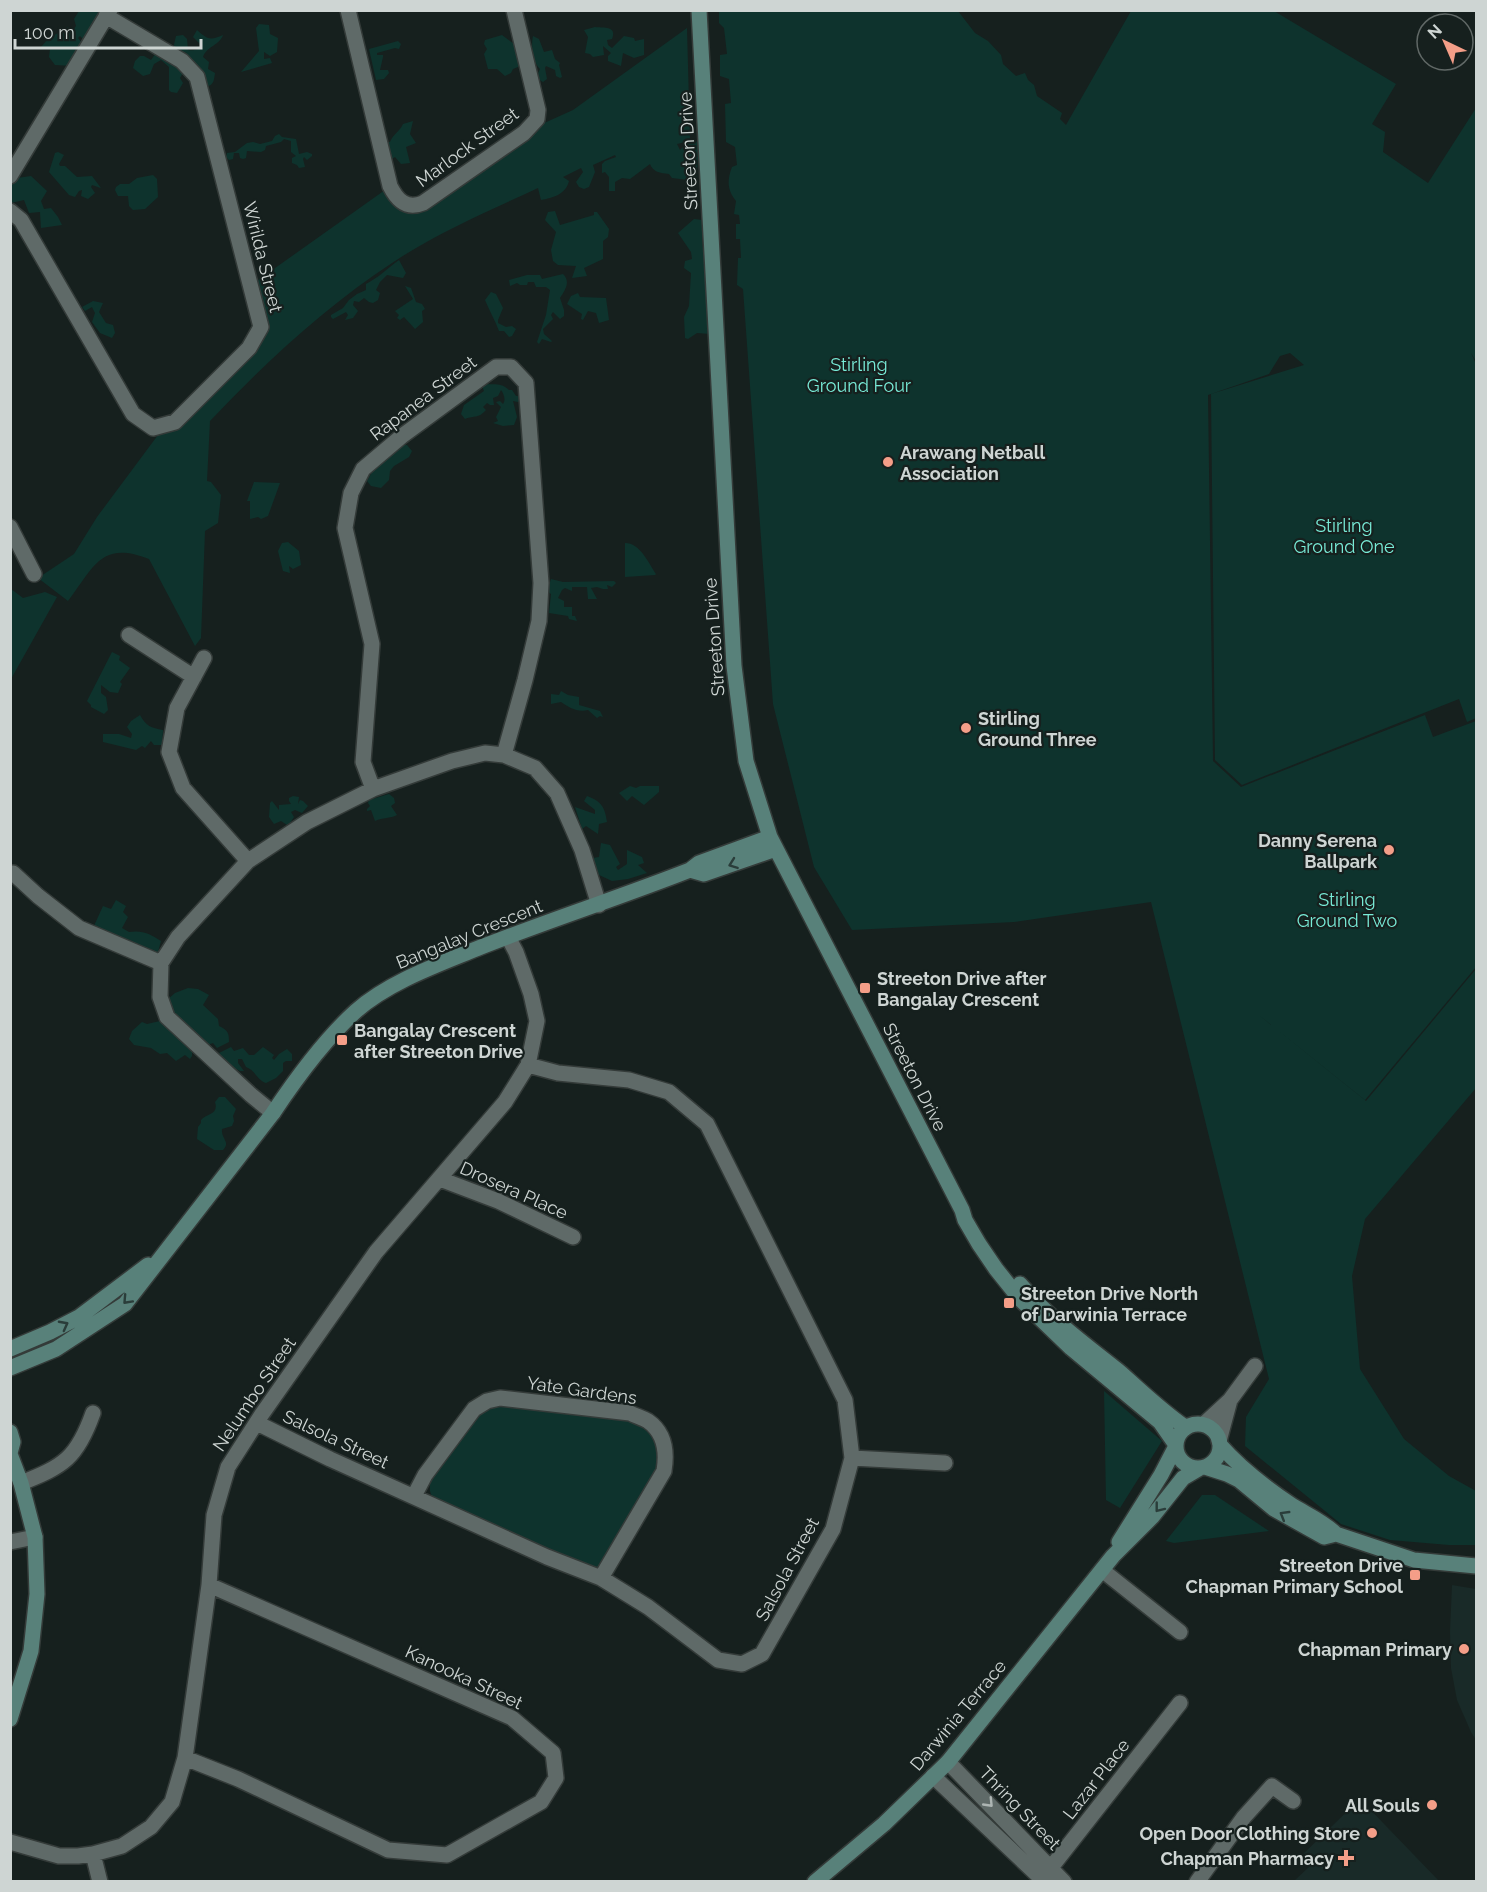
<svg xmlns="http://www.w3.org/2000/svg" width="1487" height="1892" viewBox="0 0 1487 1892" font-family="Raleway,sans-serif">
  <style>
    .built { fill: #192a28 }
    .green { fill: #0e332d }
    .lines { fill: none; stroke-linecap: round; stroke-linejoin: round }
    .street-casing { stroke: #343b39; stroke-width: 18 }
    .secondary-casing { stroke: #343b39; stroke-width: 18 }
    .street { stroke: #5f6a68; stroke-width: 15 }
    .secondary { stroke: #58817a; stroke-width: 15 }
    .oneway { stroke: #2a3d3a }
    .oneway2 { stroke: #adb5b3 }
    .poi-dot { fill: #f49e88; stroke: #16201e; stroke-width: 2 }
    .labels { text-anchor: middle; dominant-baseline: central; stroke-width: 4.5; stroke-linejoin: round; paint-order: stroke }
    .street-label { font-size: 18px; fill: #ced5d3; stroke: #16201e }
    .park-label { font-size: 18px; fill: #78ebd7; stroke: #16201e }
    .poi-label { font-size: 18px; font-weight: bold; fill: #ced5d3; stroke: #16201e; text-anchor: end }
  </style>
  <rect width="100%" height="100%" fill="#16201e"/>
  <path class="built" d="M1452,1585l24,4v151l-5,-8 -14,-32 -6,-32 -1,-37z
    M1360,1799l79,82h-145l15,-14 -9,-10z"/>
  <path class="green" d="M79,11h28l-22,30 -5,-5 -2,2 5,6 -10,22 -18,-1 -6,-8 1,-8 -9,-2 7,-8 20,-12 5,3 3,-4 -2,-7z
    M719,11h239l17,22 13,8 13,14 2,9 13,12 9,-3 3,7 6,5 3,11 25,17 -2,6 6,6 65,-114h143l122,73 -24,40 13,8 -2,20 45,31 48,-75v253l-5,-8 5,11v354l-9,4 -8,-23 -217,86 -27,-25 -4,-366 93,-29 -14,-12 -10,3 -11,18 -61,21 5,366 28,26 184,-72 8,22 43,-16v246l-111,133 -120,-96 121,97 110,-132v119l-111,131 -13,57 8,93 44,70 45,37 27,15v54h-27l-59,-5 -49,-16 -96,-78 1,-29 23,-38 -118,-477 -137,20 -162,8 -38,-63 -41,-163 -30,-415 -6,-4 1,-27h3l-1,-19h-4v-15h4l-1,-9 -5,-1 2,-13c-9,-11 -9,-21 -4,-34l5,-2 -2,-18 -9,-5 -1,-38 6,-1 -2,-24 -9,-3v-21l7,-1 -3,-26 -5,-5z
    M259,24l10,1 1,9 8,4 -1,14 -7,4 -6,-4v7l6,-1 2,5 -31,9 18,-21 -3,-23z
    M595,27c10,1 22,-1 17,12l-5,1 1,5 4,3 12,-12 10,2 1,3 9,-2v16l-10,3 -11,-5 -2,13 -13,-5v-5l3,-3 -8,-7 1,9 -11,2 -3,-3 -5,-1 3,-16 -4,-7z
    M687,28l3,113 -13,3 3,6 7,-7 17,-3 1,13 -7,5 -2,23 -24,-3 -3,-4c-9,-1 -16,-2 -19,-10l-20,15 -8,-1 -7,4v9h-6v-14l-4,-5 -3,1v-9l3,-3 11,-4 -1,-2 -22,10 2,7 -6,15 -5,2 -5,-2 -3,-5 7,-10 -2,-4 -18,9 6,4c-3,13 -16,17 -28,19l-3,-12c-49,23 -100,44 -146,75 -67,44 -127,100 -182,158l-3,60 4,1 10,13 -3,28 -13,8 -4,107 -6,8 -46,-87c-48,-19 -55,8 -81,42l-30,-23 36,-24 23,-37 61,-82 93,-84 14,-24 -11,-44 131,-93 7,14 11,6 139,-86 31,-14z
    M197,30c10,9 13,11 26,5 -3,10 -16,11 -20,22l6,5 -1,7 7,4c-1,7 -1,12 -9,14 -5,-8 -16,-31 -21,-35l-2,1 1,18 -4,7 3,5 -6,10 -6,-1 -2,-2v-23l-8,-7 -7,4 -4,10 -7,2 -10,-8 2,-7 5,-5h4l7,4 5,-7 17,-4 3,-13 7,-1 4,4 1,11c5,1 11,0 13,-5l-8,-8z
    M502,35l12,9 5,21 -1,2 -5,2 -2,4 -6,3 -8,-7h-9l-4,-15 3,-5 -3,-5 1,-4z
    M533,36l6,3 5,13 8,-2 3,9 5,4 -1,2 3,12 -2,1 -4,-2 -1,-6 -9,-4 -1,2 2,11 -4,3 -5,-3 -1,-4 3,-6c-8,-7 -9,-24 -7,-33z
    M398,41l3,3 -2,5 -4,-1 -18,5v2h6v2l-3,13h8l1,3 -5,6 -8,1 -7,-31z
    M413,121l-3,13 6,9 -10,4 4,16 -9,1 -6,-7 -8,5 -1,-20h4c3,-8 10,-11 13,-18z
    M279,134l3,3 14,2 3,15 8,-2 5,2v2l-5,4 -3,-3 -1,2 2,8 -6,1 -2,-3 -5,-2v-5l4,-2 -5,-4v-11l-7,-2 -3,3 -15,4 -1,4 -4,2 -14,-1 -1,7 -3,1 -3,-1 -1,-5h-5l-1,6 -4,1 -3,-3 1,-4 8,-1 12,-9 6,-1 7,2 12,-3 3,-5z
    M58,152l6,3 -5,9 1,2h5l12,11 15,-1 9,12 -9,-3 -1,2 4,6 -7,6 -7,-3 1,-6 -3,1 -4,6 -6,-2 -20,-23 6,-19z
    M153,175l4,4 1,18 -13,12 -12,1 -4,-4 -1,-10h-10l-3,-6 1,-3 4,-3h9l8,-6z
    M31,176l16,15 -6,10 3,8 7,-1 7,9 4,8 -21,3 -1,-16 -11,1 -5,-13 -13,3v-22l6,-3z
    M555,211l5,14 34,-10v-3h3l12,17 -1,8 -5,4v18l-19,9 3,8 -15,2 4,-12 -18,-1 -5,-4 -2,-11 5,-18 -11,-12 3,-8z
    M694,219l8,1c1,13 -2,27 4,37l4,77 -13,-1 -9,6 -3,-1 -1,-21 5,-11 2,-33 -7,-5 1,-7 7,-2 -1,-7 -13,-19z
    M399,260l7,13 -3,5 -16,-3 -7,7 -4,8 4,3 -2,7 -5,3 -4,-1 -5,-4 -5,4 -5,-1 -1,4 5,6 -5,7 -8,2 3,-5 -2,-3 -13,7 -2,-2v-2l12,-7 6,-8 8,-6 9,-4v-6c12,-6 22,-16 33,-24z
    M563,274c8,8 2,16 -3,24l4,12v6l-4,3 -7,-7 -2,3 2,4 -10,10 1,5 8,7 -1,1 -9,-3 -3,5 -2,-2 9,-27 4,-25 -4,-3h-10l-2,-5h-6l-1,3h-7l-3,-2 -7,3 -1,-6 18,-5h13l2,4z
    M405,286l6,2 5,14 6,2 3,5 -3,2 1,11 -8,7 -11,-12 -4,3 -3,-2 2,-3 -4,-4 18,-12z
    M491,292l5,2 7,14 -5,12v3l8,4 6,-1 4,3 -4,7 -3,1 -5,-6h-5c-4,-11 -10,-21 -14,-31z
    M578,293l2,4 26,1 3,22 -10,3 -3,-10 -8,-2 -5,9 -2,-1 1,-5 -15,-10 4,-8z
    M93,301l10,2 -4,9 7,11 7,2 2,8 -3,5 -12,-5 -8,-11 3,-9 -3,-6 -7,4 -3,-4z
    M484,384c10,1 17,-2 25,6h3l4,6h3l2,4 -3,2 -5,-1 4,16 -3,8 -11,1 -10,-3 5,-2 -2,-4 5,-10 -5,-5 4,-1 3,3c3,-4 1,-10 -2,-14l-3,6 -5,2 1,7h-4l-3,-2 -4,4 3,3c-8,9 -11,5 -21,9l-4,-5 3,-9 20,-14 -2,-5z
    M399,445h8l5,6 -3,6 -15,9 -4,5 -1,9 -8,8 -10,-2 -4,-5 9,-16z
    M254,482l26,1 -12,33 -7,3 -3,-2 -8,2v-18h-3z
    M288,542l11,9 2,14 -8,4 -4,-3 1,7 -7,-2 -5,-20 4,-8z
    M625,543c15,0 23,19 31,31l-1,1 -30,2z
    M551,579l12,3 51,-1 2,2 -4,4 -5,-2 1,4h-5l-6,-2 -6,1 6,11h-9l-1,-12h-15v4l-7,-3 -3,2 -4,8 6,3v6h8v9h3l2,5 -8,-2 -1,-3 -19,-3 2,-19 -4,-3z
    M10,586l1,3 12,9 22,-6 12,5 -46,82z
    M112,652l8,4 -1,4 11,8 -10,14 2,2 -4,9 -8,-1 -9,-7v8l5,4 2,13 -4,4 -13,-7v-2l-4,-4z
    M561,691l7,4 11,2v8l21,6 3,6 -3,-1 -3,2 -9,-8c-10,3 -20,-3 -27,-8l-10,2v-10l8,1z
    M140,715c6,11 11,13 23,15l-1,15h-8l-3,-4 -6,7 -3,-2 -6,4 -33,-8v-8h16l12,4 1,-4 -5,-7 4,-6z
    M630,786l6,2 4,-2h19v6l-15,13 -12,-9 -5,5 -8,-8z
    M389,794l5,4 1,5 -4,3 6,9c-7,4 -14,2 -22,6l-4,-11 -4,1v-2l3,-3 -2,-3 1,-3z
    M293,796l6,1 -1,7 2,-4 3,1 5,5 -6,7 -7,-3 -4,2 3,5 -4,6 -3,2 -6,-4 -7,3 -5,-7 1,-14 2,-2 7,9v-5l12,-1 -2,-3v-3z
    M587,796c14,5 18,11 20,26l-8,2 -1,10 -12,-8 -4,3 -7,-22 20,7v-4l-11,-9z
    M601,843l9,2 10,19 -4,3 2,3 9,-6v-14l15,7 2,6 -6,2 9,8 -19,6 -16,2 -15,-7 -4,-16 6,-1z
    M116,900l10,6 -3,6 5,5 -6,11 7,4c14,-2 21,2 32,9l-3,11 -4,3 -24,-15 -13,-3 -24,-9 10,-22 8,3z
    M188,988l10,1 11,6 -6,10 15,14 1,7c9,4 10,7 10,16l-12,6 -4,-5 -6,2 -29,-20 -11,-25 8,-7z
    M160,1021l32,30v5l-2,3 -5,-4 -9,6 -9,-8 -7,1 -9,-6 -17,-3 -5,-6 3,-8 10,-9 5,2z
    M231,1047l3,4 9,-3 6,7h5l9,-8 11,8 -2,3 2,2 5,-6 8,-5 5,5v7h-6l-3,2v8l-7,7 -10,5c-9,-3 -11,-13 -20,-16l-4,-8h-4v4l6,8h-4l-19,-10 -2,-8z
    M219,1097h6l11,12 -3,7 1,5 -2,5 -10,3c-1,10 9,13 1,21h-9l-17,-11 1,-12 3,-4v-3c6,-7 18,-5 14,-18z
    M1104,1391l58,50 -42,67 -14,-8z
    M505,1404l132,18c18,15 23,19 22,43l-61,104h-6l-160,-72 -2,-6v-9l47,-68 11,-7z
    M1202,1495h13l54,36 -95,12 -8,-2z"/>
  <g class="lines">
    <g class="street-casing">
      <path id="street" d="M348,10l42,176c7,14 16,24 33,17l101,-70 13,-14 1,-9 -24,-100
        M10,176l100,-166
        M10,211l11,9 112,194 20,14 22,-6 74,-74 12,-21 -64,-250 -15,-16 -76,-45
        M10,527l24,47
        M129,635l65,42
        M204,658l-27,50 -8,44 14,36 65,73
        M373,789l-10,-27 9,-118 -27,-116 6,-35 12,-24 39,-33 94,-69h15l15,16 15,200 -2,38 -14,59 -21,75
        M13,873l25,23 41,32 82,35
        M273,1113l-22,-18 -84,-78 -7,-20 1,-34 17,-26 70,-76 59,-39 66,-33 79,-28 33,-8 19,2 31,13 22,25 25,57 17,55
        M440,1179l58,22 75,36
        M257,1423l73,36 217,98 54,21 47,29 70,53 24,4 20,-10 71,-125 19,-71 -7,-58 -138,-276 -38,-32 -40,-12 -71,-7 -30,-8
        M1204,1424l26,-24 25,-34
        M1219,1441l11,-41
        M852,1458l93,5
        M21,1483c43,-17 56,-25 72,-70
        M414,1496l11,-21 49,-66 13,-8 13,-3 130,15c6,3 13,5 18,8 17,12 19,32 16,50l-63,107
        M10,1542l25,-5
        M1102,1570l78,62
        M185,1758l53,21 150,71 59,5 94,-53 15,-24 -3,-25 -41,-35 -303,-133
        M948,1762l116,120
        M933,1776l112,106
        M10,1842l49,14h19l15,-2 29,-8 29,-19 21,-25 13,-44 24,-173 5,-70 14,-48 34,-53 114,-162 129,-150 23,-37 9,-44 -6,-27 -15,-42 -8,-15
        M93,1854l7,28
        M1042,1879l138,-176
        M1197,1882l47,-65 28,-31 21,15"/>
    </g>
    <g class="secondary-casing">
      <path id="secondary" d="M699,10l35,656 12,95 24,76 192,373 3,10 14,24 17,25 24,30 51,49 89,74 16,23
        M690,870l14,4 72,-25
        M1020,1284c29,34 66,61 101,89 21,19 41,38 64,54
        M10,1349l40,-17 29,-15 69,-52
        M10,1368l46,-19 69,-45 148,-191c24,-36 51,-73 83,-102 34,-30 84,-47 125,-64 69,-27 140,-50 209,-77l9,-7 71,-26
        M1176 1446a22 22 0 1 1 44 0a22 22 0 1 1-44 0Z
        M10,1432l3,10 -3,11
        M1220,1445c21,24 46,43 73,61 15,9 31,16 43,28l78,26 62,6
        M10,1454l11,29 14,54 2,57 -6,57 -21,68
        M1205,1467l22,7 12,6 35,29 50,28 12,-3
        M1119,1542l42,-67 14,-27
        M815,1882l69,-58 64,-62 165,-206 39,-39 31,-39 17,-10"/>
    </g>
    <use href="#street" class="street"/>
    <use href="#secondary" class="secondary"/>
  </g>
  <defs><path id="oneway-chevron" d="M-2-3.5L2.5 0L-2 3.5" fill="none" stroke-width="1.6" stroke-linecap="round" stroke-linejoin="round" transform="scale(1.5)"/></defs>
  <g class="oneway">
    <use href="#oneway-chevron" transform="translate(733 864) rotate(160)"/>
    <use href="#oneway-chevron" transform="translate(127 1300) rotate(133)"/>
    <use href="#oneway-chevron" transform="translate(64 1325) rotate(-28)"/>
    <use href="#oneway-chevron" transform="translate(1159 1508) rotate(128)"/>
    <use href="#oneway-chevron" transform="translate(1284 1515) rotate(-149)"/>
  </g>
  <use class="oneway2" href="#oneway-chevron" transform="translate(989 1803) rotate(46)"/>
  <g class="poi-dot">
    <circle cx="888" cy="462" r="6"/>
    <circle cx="966" cy="728" r="6"/>
    <circle cx="1389" cy="850" r="6"/>
    <rect x="859" y="982" width="12" height="12" rx="3"/>
    <rect x="336" y="1034" width="12" height="12" rx="3"/>
    <rect x="1003" y="1297" width="12" height="12" rx="3"/>
    <rect x="1409" y="1569" width="12" height="12" rx="3"/>
    <circle cx="1464" cy="1649" r="6"/>
    <circle cx="1432" cy="1805" r="6"/>
    <circle cx="1372" cy="1833" r="6"/>
    <path d="M1343 1849h6v6h6v6h-6v6h-6v-6h-6v-6h6z"/>
  </g>
  <g class="labels">
    <g class="street-label">
      <text transform="translate(467 147) rotate(-36)">Marlock Street</text>
      <text transform="translate(688 151) rotate(-93)">Streeton Drive</text>
      <text transform="translate(263 257) rotate(76)">Wirilda Street</text>
      <text transform="translate(423 398) rotate(-37)">Rapanea Street</text>
      <text transform="translate(714 637) rotate(-94)">Streeton Drive</text>
      <text transform="translate(469 934) rotate(-22)">Bangalay Crescent</text>
      <text transform="translate(915 1077) rotate(63)">Streeton Drive</text>
      <text transform="translate(514 1190) rotate(24)">Drosera Place</text>
      <text transform="translate(582 1390) rotate(8)">Yate Gardens</text>
      <text transform="translate(254 1394) rotate(-56)">Nelumbo Street</text>
      <text transform="translate(336 1439) rotate(25)">Salsola Street</text>
      <text transform="translate(787 1569) rotate(-62)">Salsola Street</text>
      <text transform="translate(464 1677) rotate(25)">Kanooka Street</text>
      <text transform="translate(958 1715) rotate(-50)">Darwinia Terrace</text>
      <text transform="translate(1096 1779) rotate(-52)">Lazar Place</text>
      <text transform="translate(1020 1808) rotate(46)">Thring Street</text>
    </g>
    <g class="park-label">
      <text x="859" y="364">Stirling<tspan x="859" dy="21">Ground Four</tspan></text>
      <text x="1344" y="525">Stirling<tspan x="1344" dy="21">Ground One</tspan></text>
      <text x="1347" y="899">Stirling<tspan x="1347" dy="21">Ground Two</tspan></text>
    </g>
    <g class="poi-label">
      <text x="900" y="452" text-anchor="start">Arawang Netball<tspan x="900" dy="21">Association</tspan></text>
      <text x="978" y="718" text-anchor="start">Stirling<tspan x="978" dy="21">Ground Three</tspan></text>
      <text x="1377" y="840">Danny Serena<tspan x="1377" dy="21">Ballpark</tspan></text>
      <text x="877" y="978" text-anchor="start">Streeton Drive after<tspan x="877" dy="21">Bangalay Crescent</tspan></text>
      <text x="354" y="1030" text-anchor="start">Bangalay Crescent<tspan x="354" dy="21">after Streeton Drive</tspan></text>
      <text x="1021" y="1293" text-anchor="start">Streeton Drive North<tspan x="1021" dy="21">of Darwinia Terrace</tspan></text>
      <text x="1403" y="1565">Streeton Drive<tspan x="1403" dy="21">Chapman Primary School</tspan></text>
      <text x="1452" y="1649">Chapman Primary</text>
      <text x="1420" y="1805">All Souls</text>
      <text x="1360" y="1833">Open Door Clothing Store</text>
      <text x="1334" y="1858">Chapman Pharmacy</text>
    </g>
  </g>
  <rect width="1487" height="1892" fill="none" stroke="#ced5d3" stroke-width="24"/>
  <g transform="translate(1445 42) rotate(316)"><circle r="28" fill="#16201e" stroke="#606866" stroke-width="1.5"/>
  <path d="M0-4.5L10 22L0 15L-10 22Z" fill="#f49e88"/>
  <text y="-9" font-size="16" font-weight="bold" text-anchor="middle" fill="#ced5d3">N</text>
  </g>
  <path d="M15 39v9h186v-9" fill="none" stroke="#ced5d3" stroke-width="3"/>
  <text x="24" y="39" font-size="18" fill="#ced5d3" stroke="#16201e" stroke-width="4.5" paint-order="stroke">100 m</text>
</svg>
